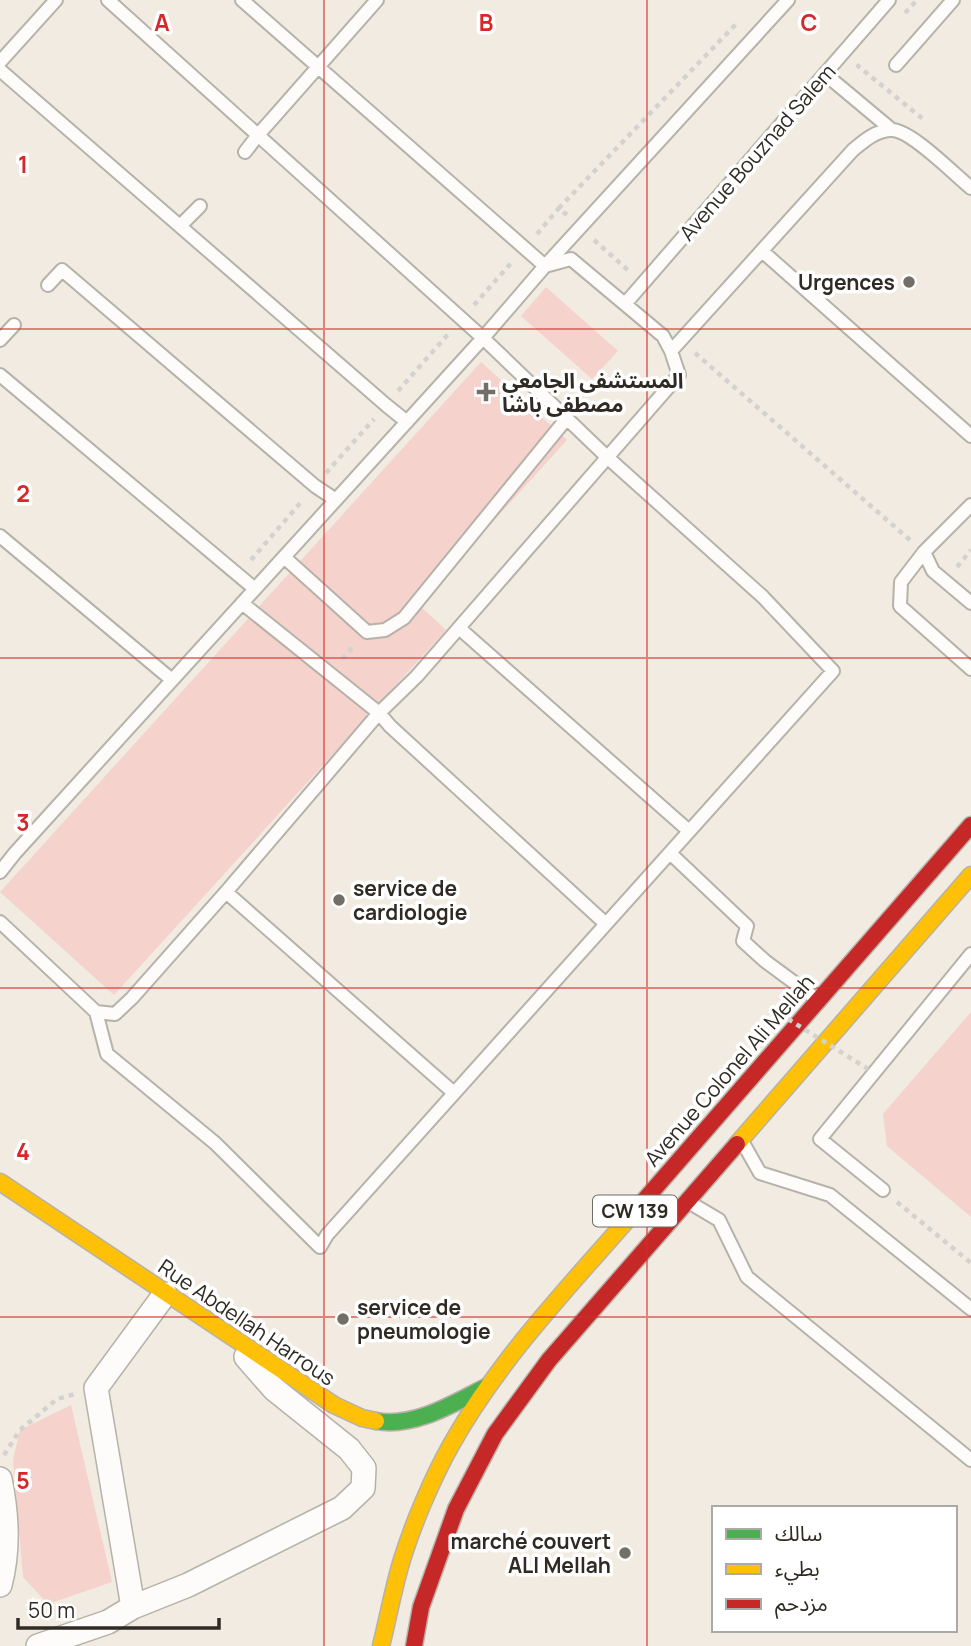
<svg xmlns="http://www.w3.org/2000/svg" width="971" height="1646" viewBox="0 0 971 1646" font-family="Manrope,'Noto Sans Arabic',sans-serif">
  <style>
    .green { fill: #f5d2cc }
    .lines { fill: none; stroke-linecap: round; stroke-linejoin: round }
    .lane-casing { stroke: #b6b2aa; stroke-width: 16 }
    .street-casing { stroke: #b6b2aa; stroke-width: 26 }
    .fast-casing { stroke: #b6b2aa; stroke-width: 19 }
    .slow-casing { stroke: #b6b2aa; stroke-width: 19 }
    .jam-casing { stroke: #b6b2aa; stroke-width: 19 }
    .path { stroke: #d3d2cf; stroke-width: 4.5; stroke-dasharray: 5 5; stroke-linecap: butt }
    .lane { stroke: #fdfcfa; stroke-width: 12 }
    .street { stroke: #fdfcfa; stroke-width: 23 }
    .fast { stroke: #4caf50; stroke-width: 16 }
    .slow { stroke: #ffc107; stroke-width: 16 }
    .jam { stroke: #c62828; stroke-width: 16 }
    .path-bridge { stroke: #d3d2cf; stroke-width: 4.5; stroke-dasharray: 5 5; stroke-linecap: butt }
    .grid { fill: none; stroke: #d62828; stroke-width: 2; stroke-opacity: 0.55 }
    .poi-dot { fill: #736e66; stroke: #fff; stroke-width: 2.5 }
    .labels { text-anchor: middle; dominant-baseline: central; stroke-width: 7; stroke-linejoin: round; paint-order: stroke }
    .shield { fill: #fff; stroke: #6d6b66; stroke-width: 2 }
    .shield-label { font-size: 19px; font-weight: bold; fill: #2f2b24 }
    .street-label { font-size: 21px; fill: #2f2b24; stroke: #fff }
    .poi-label { font-size: 21px; font-weight: bold; fill: #2f2b24; stroke: #fff; text-anchor: start }
    .grid-label { font-size: 23px; text-anchor: middle; font-weight: bold; fill: #d62828; stroke: #fff; stroke-width: 7; stroke-linejoin: round; paint-order: stroke }
  </style>
  <rect width="100%" height="100%" fill="#f1ebe1"/>
  <path class="green" d="M546,287l72,64 -26,28 -71,-63z
    M481,362l86,78 -149,164 28,26 -332,365 -114,-103z
    M971,1012v205l-84,-71 -4,-32z
    M71,1405l41,177 -64,22 -25,-27 -10,-117 7,-30z"/>
  <g class="lines">
    <g class="lane-casing">
      <path id="lane" d="M242,0l303,266
        M0,62l56,-62
        M896,65l57,-65
        M0,70l386,335 21,17
        M825,74l67,56
        M245,152l13,-17 119,-135
        M180,226l20,-20
        M762,251l209,185
        M48,285l14,-15 253,216 21,14
        M625,304l264,-304
        M0,340l14,-15
        M671,351l182,-201c11,-9 23,-20 39,-20 19,0 63,45 79,58
        M0,375l255,214
        M971,505l-47,47 -23,30 -1,24 71,63
        M0,536l172,144
        M924,552l9,19 38,32
        M284,557l83,75 18,-2 19,-12 163,-200
        M242,603l137,110 11,13 216,198
        M459,628l230,203
        M670,853l77,73 -4,15 22,20 50,37
        M0,872l15,-19 468,-515 62,-72 243,-266
        M226,892l228,201
        M0,922l96,90 19,2 17,-16 94,-106 153,-179 38,-37 262,-301 -8,-24 -8,-15 -92,-77 -26,7
        M96,1012l11,42 108,89 105,104 7,-12 506,-564 -70,-74 -156,-140 -124,-119 -375,-338
        M743,1143l17,30 70,22 141,114
        M883,1190l-63,-51 151,-185
        M692,1204l27,16 28,57 224,183"/>
    </g>
    <g class="street-casing">
      <path id="street" d="M0,1479c7,34 9,72 0,106
        M133,1607l-37,-219 69,-94
        M38,1646l70,-24 25,-15 55,-22 154,-77 21,-20 1,-20 -15,-19 -75,-60 -28,-32"/>
    </g>
    <g class="fast-casing">
      <path id="fast" d="M376,1421c39,7 78,-18 112,-35"/>
    </g>
    <g class="slow-casing">
      <path id="slow" d="M737,1144l234,-269
        M0,1182l334,223 28,13 14,3
        M381,1646c7,-28 12,-56 20,-83 11,-37 31,-84 50,-118 47,-84 114,-154 177,-226"/>
    </g>
    <g class="jam-casing">
      <path id="jam" d="M628,1219l343,-394
        M414,1646l7,-39 35,-98 39,-75 54,-74 188,-216"/>
    </g>
    <path class="path" d="M905,13l12,-13
      M860,65l-2,1 65,53
      M567,215l-8,-7 179,-186
      M537,234l22,-26
      M594,240l35,31
      M474,305l39,-44
      M695,353l215,187
      M398,391l52,-59
      M326,473l48,-54
      M251,560l51,-59
      M957,567l14,-17
      M342,659l13,-14
      M897,1202l74,61
      M4,1455l16,-25 37,-31 18,-5"/>
    <use href="#lane" class="lane"/>
    <use href="#street" class="street"/>
    <use href="#fast" class="fast"/>
    <use href="#slow" class="slow"/>
    <use href="#jam" class="jam"/>
    <path class="path-bridge" d="M788,1019l80,50"/>
  </g>
  <path class="grid" d="M324,0v1646M647,0v1646M0,329h971M0,658h971M0,988h971M0,1317h971"/>
  <g class="poi-dot">
    <circle cx="909" cy="282" r="7"/>
    <path d="M482.5 381.5h7v7h7v7h-7v7h-7v-7h-7v-7h7z"/>
    <circle cx="339" cy="900" r="7"/>
    <circle cx="343" cy="1319" r="7"/>
    <circle cx="625" cy="1553" r="7"/>
  </g>
  <g class="labels">
    <rect class="shield" x="593" y="1195.5" width="84" height="31" rx="5"/>
    <g class="shield-label">
      <text x="635" y="1211">CW 139</text>
    </g>
    <g class="street-label">
      <text transform="translate(757 152) rotate(-49)">Avenue Bouznad Salem</text>
      <text transform="translate(729 1070) rotate(-49)">Avenue Colonel Ali Mellah</text>
      <text transform="translate(247 1322) rotate(34)">Rue Abdellah Harrous</text>
    </g>
    <g class="poi-label">
      <text x="895" y="282" text-anchor="end">Urgences</text>
      <text x="502" y="380">المستشفى الجامعي<tspan x="502" dy="24">مصطفى باشا</tspan></text>
      <text x="353" y="888">service de<tspan x="353" dy="24">cardiologie</tspan></text>
      <text x="357" y="1307">service de<tspan x="357" dy="24">pneumologie</tspan></text>
      <text x="611" y="1541" text-anchor="end">marché couvert<tspan x="611" dy="24">ALI Mellah</tspan></text>
    </g>
  </g>
  <g class="grid-label">
    <text x="162" y="31">A</text>
    <text x="486" y="31">B</text>
    <text x="809" y="31">C</text>
    <text x="23" y="173">1</text>
    <text x="23" y="502">2</text>
    <text x="23" y="831">3</text>
    <text x="23" y="1160">4</text>
    <text x="23" y="1489">5</text>
  </g>
  <rect x="712" y="1506" width="245" height="126" fill="#ffffff" stroke="#acaaa7" stroke-width="2"/>
  <rect x="726" y="1529" width="35" height="10" fill="#4caf50" stroke="#acaaa7" stroke-width="2"/>
  <text x="775" y="1541" font-size="21" fill="#2f2b24">سالك</text>
  <rect x="726" y="1564" width="35" height="10" fill="#ffc107" stroke="#acaaa7" stroke-width="2"/>
  <text x="775" y="1576" font-size="21" fill="#2f2b24">بطيء</text>
  <rect x="726" y="1599" width="35" height="10" fill="#c62828" stroke="#acaaa7" stroke-width="2"/>
  <text x="775" y="1611" font-size="21" fill="#2f2b24">مزدحم</text>
  <path d="M18 1618v10h201v-10" fill="none" stroke="#2f2b24" stroke-width="3.5"/>
  <text x="28" y="1618" font-size="21" fill="#2f2b24" stroke="#ffffff" stroke-width="5" paint-order="stroke">50 m</text>
</svg>
